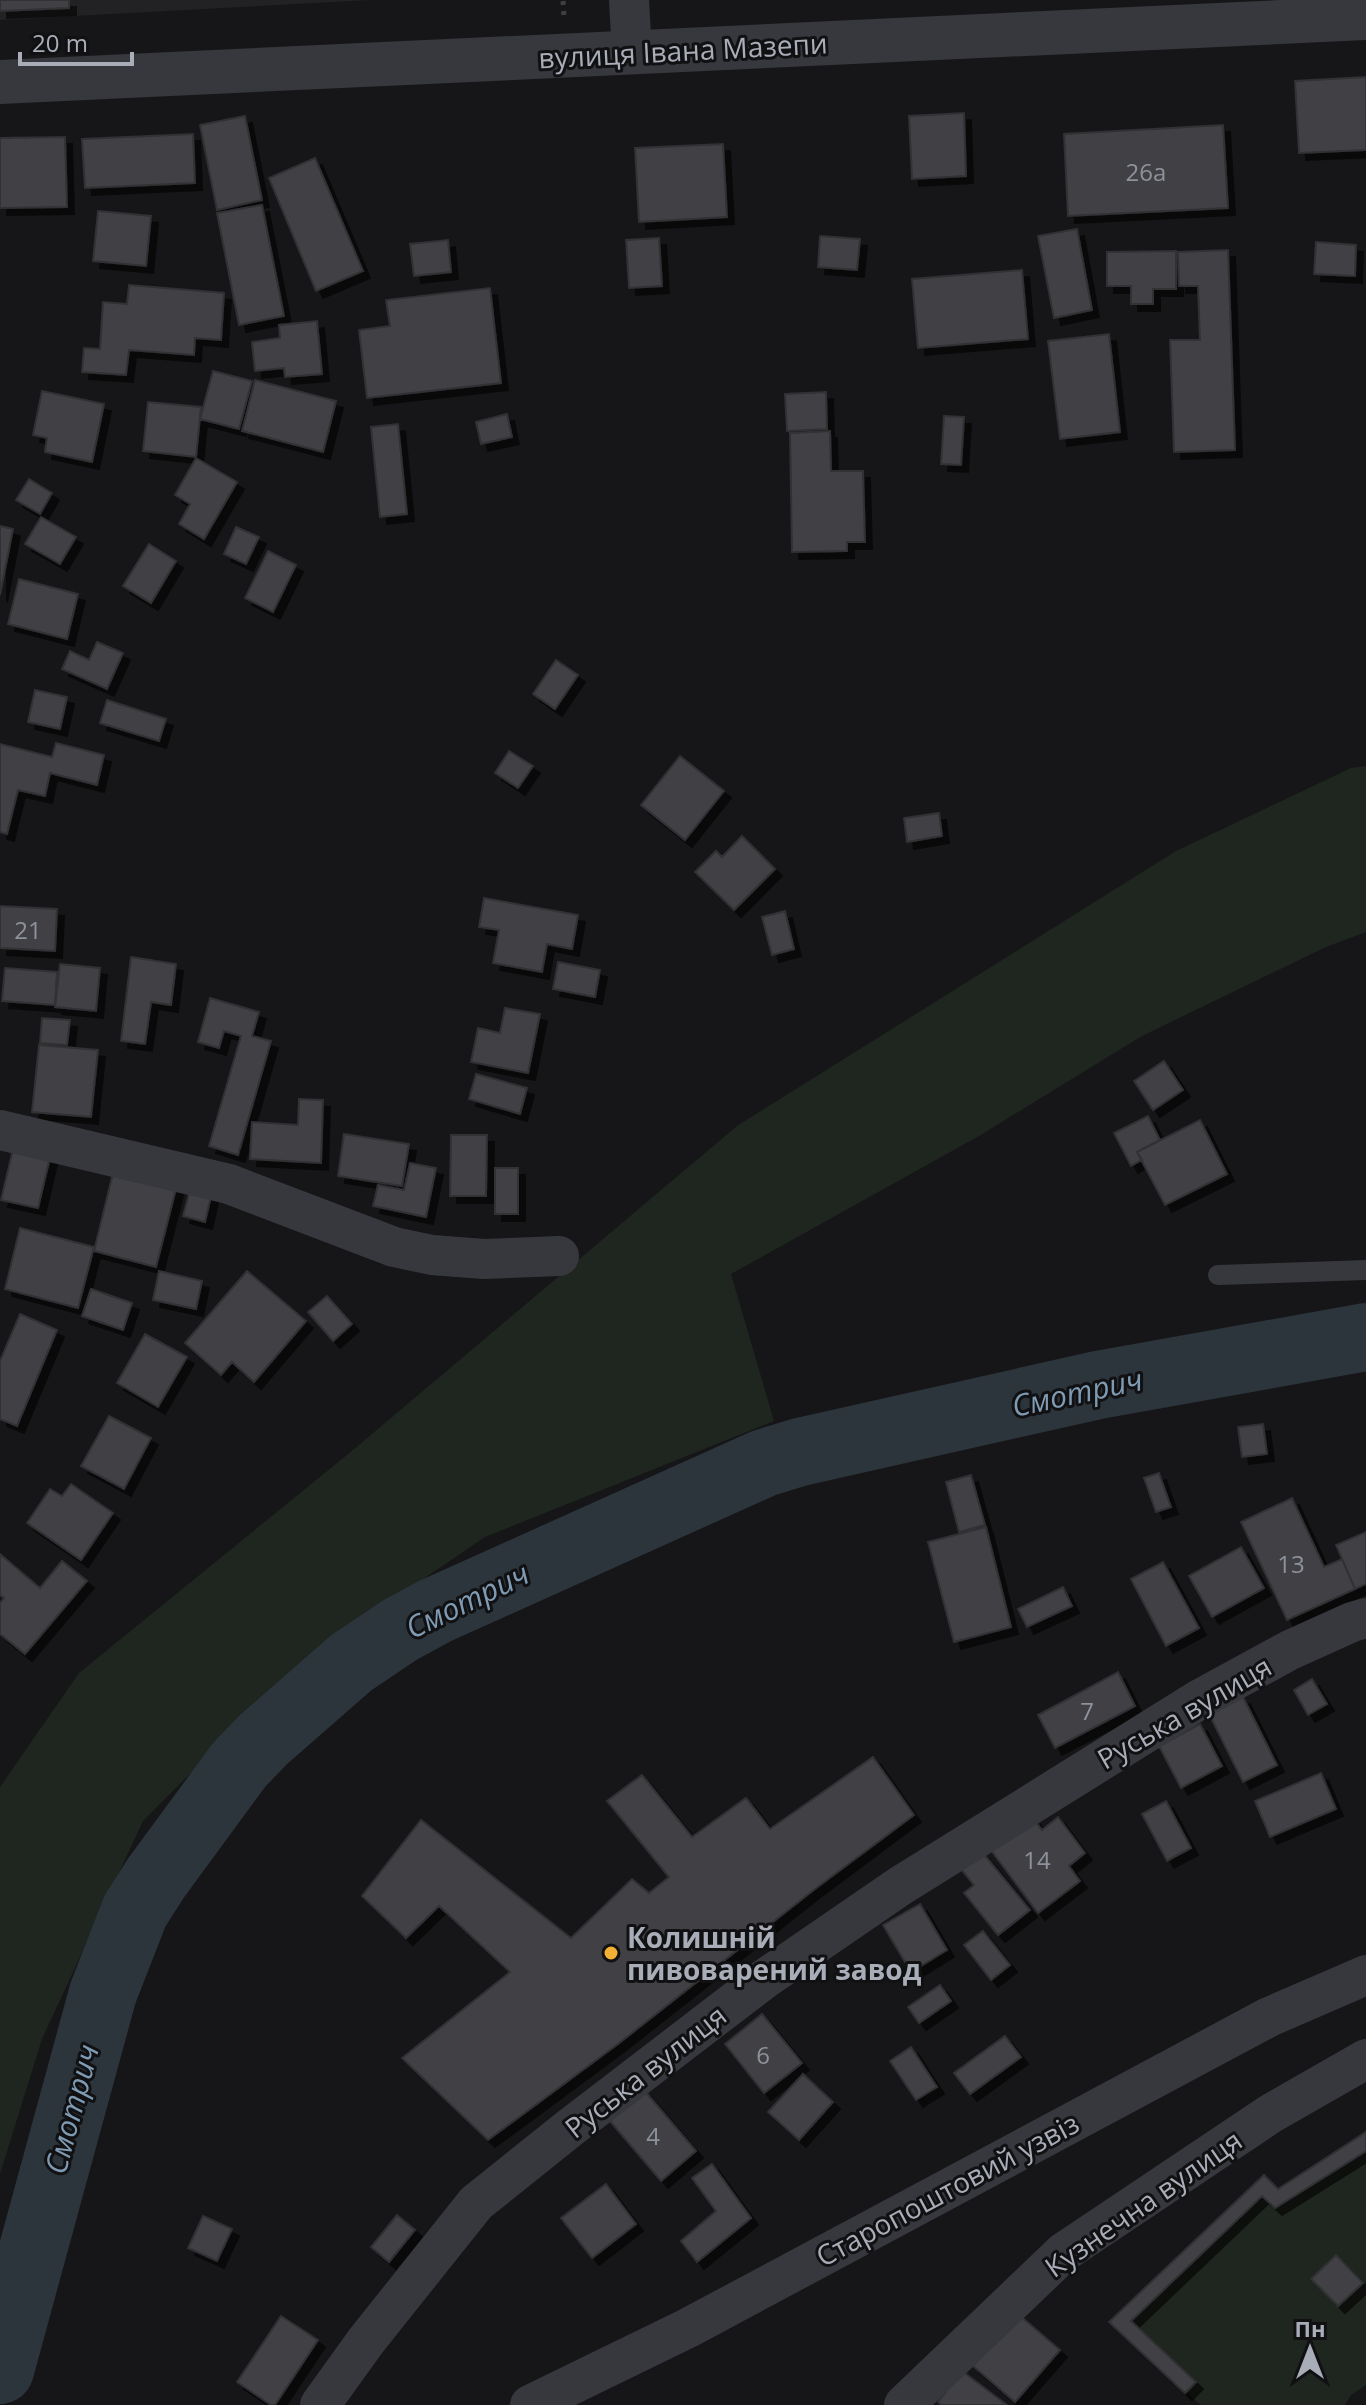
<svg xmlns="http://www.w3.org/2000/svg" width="1366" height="2405" viewBox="0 0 1366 2405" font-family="'Open Sans',sans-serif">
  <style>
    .built { fill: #222225 }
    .green { fill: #1e261f }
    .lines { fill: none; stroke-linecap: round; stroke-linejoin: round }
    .river { stroke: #2c353c; stroke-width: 68 }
    .building { fill: #404145; stroke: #303034; stroke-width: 2; filter: url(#shadow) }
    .path { stroke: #3d3f44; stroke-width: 5; stroke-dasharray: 4 6; stroke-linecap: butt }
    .service { stroke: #37383d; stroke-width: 20 }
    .minor { stroke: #37383d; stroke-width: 40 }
    .tertiary { stroke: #37383d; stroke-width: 44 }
    .poi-dot { fill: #f2b134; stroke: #111113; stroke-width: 3 }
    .labels { text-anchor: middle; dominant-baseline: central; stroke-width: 6; stroke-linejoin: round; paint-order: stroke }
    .number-label { font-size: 24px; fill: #8e929b }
    .street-label { font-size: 28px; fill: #a8adb8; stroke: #111113 }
    .poi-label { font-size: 28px; font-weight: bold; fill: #a8adb8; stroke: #111113; text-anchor: start }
    .water-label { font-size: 30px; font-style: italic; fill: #7f9bb3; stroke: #111113 }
  </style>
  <defs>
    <filter id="shadow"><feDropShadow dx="7" dy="7" stdDeviation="0" flood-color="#0009"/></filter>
  </defs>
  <rect width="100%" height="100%" fill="#161618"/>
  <path class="built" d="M0,0h370l-370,20z"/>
  <path class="green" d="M1366,766v166l-40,15 -184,89 -163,100 -248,138 43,147 -289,116 -184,125 -158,159 -101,218 -42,135v-387l79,-114 274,-223 384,-324 439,-275 175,-83z
    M1366,2132v253l-15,10 -6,10h-144l-92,-83 155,-147 14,14z"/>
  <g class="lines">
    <path class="river" d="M0,2370l103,-377 32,-82 21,-33 83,-113 24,-25 88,-77 49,-33 35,-19 329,-148 36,-11 298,-67 268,-48"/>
  </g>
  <path class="building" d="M0,0h69v8l-69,3z
    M1366,77v73l-67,3 -4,-72z
    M964,113l2,63 -54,3 -3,-63z
    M245,116l17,84 -45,10 -17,-85z
    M1223,125l5,83 -160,8 -4,-82z
    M193,134l2,49 -110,5 -3,-49z
    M65,137l2,70 -67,1v-70z
    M723,144l4,73 -88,5 -4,-74z
    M315,158l48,113 -47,20 -47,-113z
    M262,205l22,111 -45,9 -22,-112z
    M98,211l53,5 -5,50 -53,-5z
    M1077,229l15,81 -38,8 -16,-82z
    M820,236l40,3 -3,31 -39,-3z
    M659,238l3,48 -33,2 -3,-48z
    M448,240l3,32 -37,4 -4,-32z
    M1316,242l40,3 -1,31 -41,-2z
    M1228,250l7,200 -61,2 -4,-112h30l-2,-54h-19l-1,-34z
    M1176,251v38h-23v15h-22v-18h-24v-34z
    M1022,270l6,69 -110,9 -6,-69z
    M129,285l95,8 -3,47 -26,-2 -1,17 -65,-5 -3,25 -44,-3 2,-24 16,1 3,-47 24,2z
    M490,288l11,95 -134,15 -8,-68 31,-4 -4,-26z
    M317,321l5,53 -37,3 -1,-9 -29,3 -3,-29 28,-4 -1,-13z
    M1109,334l11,98 -60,7 -12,-98z
    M213,371l39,10 -13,48 -39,-10z
    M255,380l81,21 -13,51 -81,-21z
    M42,391l62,13 -12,58 -47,-10 2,-14 -14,-3z
    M826,392l1,37 -40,2 -2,-37z
    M148,402l53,5 -5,50 -53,-6z
    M507,414l5,23 -31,7 -5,-22z
    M944,416l20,1 -3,48 -20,-1z
    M398,424l9,90 -27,3 -9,-90z
    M830,431l1,40h32l2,71h-18v9l-55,1 -2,-119z
    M196,458l41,24 -33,57 -25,-15 11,-20 -15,-9z
    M29,479l23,14 -12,21 -24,-14z
    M41,517l35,20 -16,27 -35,-20z
    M0,526l13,3 -13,66z
    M236,527l23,10 -13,27 -22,-10z
    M149,544l27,17 -25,42 -28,-17z
    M268,551l28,14 -23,47 -28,-14z
    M19,579l59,15 -11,45 -59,-15z
    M97,642l26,11 -16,36 -45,-20 8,-18 19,9z
    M556,660l22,15 -23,34 -22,-15z
    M35,690l32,7 -7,32 -32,-7z
    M107,700l59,19 -7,22 -59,-18z
    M56,743l48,12 -7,30 -47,-12 -5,23 -27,-6 -11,44 -7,-2v-88l52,13z
    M509,751l24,15 -15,22 -23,-15z
    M680,756l44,35 -39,49 -44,-35z
    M939,813l3,23 -35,6 -3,-24z
    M742,836l33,33 -41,41 -39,-38 21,-21 6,6z
    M484,898l94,17 -6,34 -25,-5 -5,28 -49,-9 6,-33 -20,-3z
    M0,906l57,3 -2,42 -55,-3z
    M785,911l9,38 -22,6 -10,-38z
    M131,957l45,7 -5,41 -20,-3 -6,42 -24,-3z
    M558,962l42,8 -5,27 -42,-8z
    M60,964l40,4 -4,43 -41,-4z
    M5,968l52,4 -2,33 -53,-4z
    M210,998l49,14 -7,24 19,5 -33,114 -29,-9 32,-110 -17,-5 -5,17 -21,-6z
    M505,1008l35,6 -12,59 -57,-11 7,-34 22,5z
    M42,1018l28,2 -3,25 -27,-2z
    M39,1045l59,5 -7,67 -59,-5z
    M1164,1061l19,29 -30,20 -19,-29z
    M476,1074l51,14 -7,26 -51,-15z
    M299,1099l24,1 -2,63 -71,-4 2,-37 46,3z
    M1148,1116l12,24 -23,12 5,8 -11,6 -17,-33z
    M1200,1120l27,54 -62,31 -28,-53z
    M344,1134l65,10 -7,42 -64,-10z
    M451,1135h36l-1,61h-36z
    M15,1141l37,8 -14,59 -37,-8z
    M410,1163l26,5 -10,49 -53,-11 5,-21 26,5z
    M495,1168h23v46h-23z
    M114,1169l63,16 -21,82 -62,-16z
    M190,1190l21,6 -6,26 -22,-6z
    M20,1228l74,19 -16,61 -73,-19z
    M159,1271l43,10 -6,28 -43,-9z
    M247,1271l59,50 -52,61 -22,-20 -11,13 -36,-32z
    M91,1289l41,14 -9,27 -41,-14z
    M327,1296l25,28 -19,17 -25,-29z
    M20,1314l37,16 -40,96 -17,-7v-58z
    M145,1334l42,23 -29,50 -41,-24z
    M109,1416l42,22 -27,51 -43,-23z
    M1263,1424l4,30 -25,3 -4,-30z
    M1159,1473l12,34 -15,5 -12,-34z
    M971,1475l14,50 -26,7 -13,-50z
    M71,1484l42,29 -32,47 -54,-37 23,-34 12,7z
    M1292,1498l32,69 18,-8 13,30 -68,31 -46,-98z
    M986,1527l25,100 -57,15 -26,-100z
    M1366,1532v52l-11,5 -19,-44z
    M1241,1547l23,41 -52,29 -23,-41z
    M0,1554l40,34 22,-27 25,20 -62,73 -25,-20v-31l4,-5 -4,-3z
    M1163,1562l36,66 -33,18 -35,-67z
    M1063,1587l9,19 -45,21 -9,-18z
    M1118,1672l17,34 -80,42 -17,-33z
    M1312,1679l15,25 -19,11 -14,-25z
    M1243,1697l34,68 -34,17 -34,-68z
    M1200,1724l22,42 -41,22 -22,-42z
    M873,1757l41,58 -99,74 -197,155 -130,96 -86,-82 108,-86 -71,-66 -33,32 -44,-42 59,-76 150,118 61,-59 17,14 20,-16 -62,-76 35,-26 50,62 54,-39 24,31z
    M1321,1773l15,36 -66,28 -15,-36z
    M1166,1801l25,47 -24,13 -25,-47z
    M1058,1817l27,36 -16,13 11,15 -42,32 -48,-64 43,-31 9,12z
    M982,1852l48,58 -32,25 -34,-42 10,-8 -13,-16z
    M920,1904l27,46 -36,22 -28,-47z
    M983,1931l27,34 -19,15 -27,-35z
    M940,1985l11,16 -32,22 -11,-16z
    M762,2014l40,49 -38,30 -39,-49z
    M1005,2036l16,21 -51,37 -16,-21z
    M911,2047l26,40 -21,13 -26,-39z
    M803,2074l30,28 -34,38 -31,-28z
    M644,2090l52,61 -35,30 -52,-61z
    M1366,2132v19l-91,57 -13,-12 -131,125 65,61 -11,11 -76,-71 155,-147 14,14z
    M712,2164l39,54 -54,44 -16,-21 35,-30 -24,-33z
    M606,2184l30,40 -44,34 -31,-40z
    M397,2215l18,15 -26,32 -18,-15z
    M203,2216l29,13 -15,32 -29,-13z
    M1336,2255l27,28 -25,23 -27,-27z
    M1018,2314l42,36 -45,52 -42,-36z
    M281,2316l37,24 -43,65h-4l-34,-23z
    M962,2371l45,34h-66l-3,-3z"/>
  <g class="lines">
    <path class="path" d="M563,1l1,15"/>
    <path class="service" d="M1218,1275l148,-5"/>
    <path class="minor" d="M629,0l3,53
      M0,1130l229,54 165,63 38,8 52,4 75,-3
      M320,2405l46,-64 110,-138 95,-76 192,-147 137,-94 300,-187 90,-49 62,-28 14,-4
      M530,2405l158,-77 581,-311 97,-42
      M904,2405l160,-153 206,-138 96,-55"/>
    <path class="tertiary" d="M0,82l1366,-64"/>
  </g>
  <circle class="poi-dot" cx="611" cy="1953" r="8"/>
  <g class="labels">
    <g class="number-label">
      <text x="1146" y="171">26а</text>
      <text x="28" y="929">21</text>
      <text x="1291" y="1563">13</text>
      <text x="1087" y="1710">7</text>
      <text x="1037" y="1859">14</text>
      <text x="763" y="2054">6</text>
      <text x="653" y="2135">4</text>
    </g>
    <g class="street-label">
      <text transform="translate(683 50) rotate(-3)">вулиця Івана Мазепи</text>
      <text transform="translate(1184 1712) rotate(-30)">Руська вулиця</text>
      <text transform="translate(645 2071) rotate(-38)">Руська вулиця</text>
      <text transform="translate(947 2189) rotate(-28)">Старопоштовий узвіз</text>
      <text transform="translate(1143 2203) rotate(-35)">Кузнечна вулиця</text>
    </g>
    <g class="poi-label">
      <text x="627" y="1937">Колишній<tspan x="627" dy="32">пивоварений завод</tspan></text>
    </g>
    <g class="water-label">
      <text transform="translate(1077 1392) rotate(-12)">Смотрич</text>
      <text transform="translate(467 1600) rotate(-26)">Смотрич</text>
      <text transform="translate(71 2109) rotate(-75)">Смотрич</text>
    </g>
  </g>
  <g transform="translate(1310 2349)" stroke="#111113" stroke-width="6" paint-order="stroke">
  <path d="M0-6L14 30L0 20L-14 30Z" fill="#a8adb8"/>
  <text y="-12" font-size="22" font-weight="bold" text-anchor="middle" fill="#a8adb8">Пн</text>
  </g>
  <path d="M20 52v12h112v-12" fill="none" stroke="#a8adb8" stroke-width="4"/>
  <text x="32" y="52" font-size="24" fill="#a8adb8" stroke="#111113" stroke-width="6" paint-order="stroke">20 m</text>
</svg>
